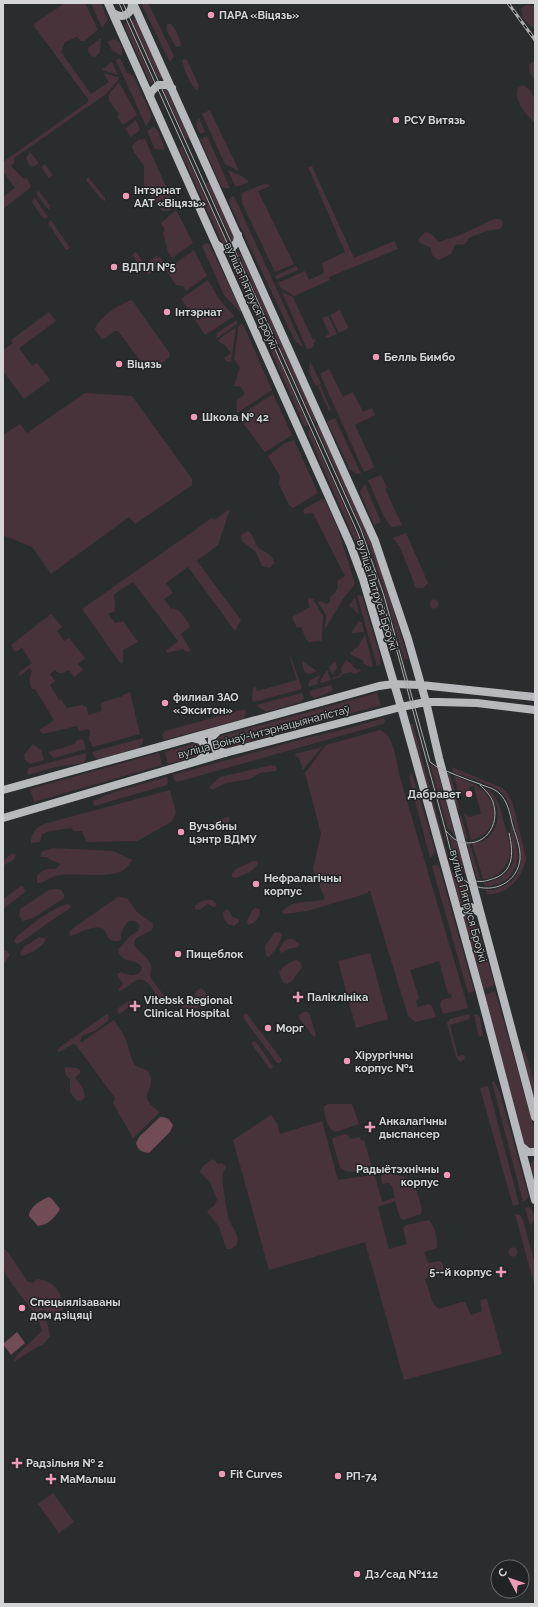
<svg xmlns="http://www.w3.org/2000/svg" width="538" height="1607" viewBox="0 0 538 1607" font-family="Raleway,sans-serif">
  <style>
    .green { fill: #49333a }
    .water { fill: #714b56 }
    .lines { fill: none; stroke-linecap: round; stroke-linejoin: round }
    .major { stroke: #b7babc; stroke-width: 8 }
    .tram { stroke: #aaacad; stroke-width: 1 }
    .rail-casing { stroke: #aaacad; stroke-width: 3 }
    .rail { stroke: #202324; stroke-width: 1.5; stroke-dasharray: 4.5; stroke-linecap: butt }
    .poi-dot { fill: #f09ab5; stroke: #202324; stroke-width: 1.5 }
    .labels { text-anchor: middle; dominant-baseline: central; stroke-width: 3; stroke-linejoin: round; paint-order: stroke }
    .poi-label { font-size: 11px; font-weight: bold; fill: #d3d5d6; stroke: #202324; text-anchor: start }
    .street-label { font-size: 11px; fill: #d3d5d6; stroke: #202324 }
  </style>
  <rect width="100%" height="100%" fill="#2a2d2e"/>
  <path class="green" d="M62,3h23l13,27 -14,11h-3l-4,-4 -12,5 -4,10 30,42 18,-12 -6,-9 15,4 1,2 -13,15 -92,64v5l-3,3 13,13 2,-1 5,7 -1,3 -27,21v-12l12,-9 -12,-17v-9l85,-60v-3l-54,-73 1,-3 27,-18z
    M91,3h10l7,17 -6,8z
    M141,3h7l26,53 -4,6z
    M526,5l9,1v20l-4,1 -8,-9 -2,-9z
    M136,19l26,58 -3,2 -28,-59z
    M126,22l27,60 -3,1 -26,-58z
    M167,24h4l6,8 4,13 -2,2h-3l-10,-18z
    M101,38l-1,14 -5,5 -4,-1 -3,-5 1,-4z
    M113,39l6,3 3,5v9l-10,-6 -4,-8z
    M120,58l7,15h2l5,4 16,35c2,6 0,9 -4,14l-30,-66z
    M184,59l3,1 12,26 -2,4c-8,-5 -12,-21 -15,-29z
    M535,60v21l-5,-8 -1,-8z
    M112,62l6,13 -15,-5 -1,-1z
    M119,82l18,33 -14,10 -6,-8 2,-3 -10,-13v-7z
    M523,85c15,6 12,25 12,38 -10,-10 -21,-21 -17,-35z
    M163,89l4,1 22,48 -3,1z
    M210,110l29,61 -14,-7 -23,-50z
    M199,118l6,14 -5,2c-3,-6 -6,-10 -1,-16z
    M136,120l4,10 -9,7 -6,-8z
    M153,127l4,2 8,20 -6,1 -4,-1 -8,-18z
    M207,136l23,52h-6l-3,-2 -21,-47z
    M145,139l29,66 -5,6h-7l-18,-25v-20l-10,-14 -2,-6 6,-6z
    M182,147l46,99 -5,-1 -44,-97z
    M30,152l9,11 -6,4 -4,-2 -3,-7z
    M45,164l8,11 -4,3 -8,-11z
    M312,166l42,92 40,-17 4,8 -69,28 1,3 -36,16 -13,-8 -3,-5 27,-12 4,9 15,-7 -2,-10 23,-11 -37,-85z
    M228,170l15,7 6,5 -13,5 -1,-1z
    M88,177l17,21v3l-3,-1 -16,-20z
    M209,182l26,56 -1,6 -28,-60z
    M264,184l6,1v1l-12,5 36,73 -19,8 -33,-69v-10z
    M39,191l11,15 -1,3h-1l-11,-14v-3z
    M234,196l69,151 -8,-6 -64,-134 -2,-6 2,-4z
    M34,197l14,20 -3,2 -3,-2 -10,-15z
    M176,210l17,33 -21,15 -4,-6 -5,-19 2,-3 -4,-7z
    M494,219h6l2,2 1,4 -3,4 -14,2 -17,7 -3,5 -4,2 -2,-1 -5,1 -4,9 -12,6c-6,-3 -8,-5 -8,-12l-12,-6v-4l7,-6 5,2 8,8 21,-7z
    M51,220l19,28 -4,2 -18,-27z
    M206,243l3,1 32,66 -1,2 -16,-17 -22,-49z
    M194,250l13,26 -21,15 -3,-5 -7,-1 -10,-15z
    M135,252l2,1 7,10h3l9,-7 5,2 2,4 -3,5 -11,7 -4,-1 -13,-18z
    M237,252l4,2 76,167 -3,1z
    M232,254l76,171 -3,2 -75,-166z
    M296,266l2,4 -21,9 -2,-3z
    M208,280l11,19 15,17 -29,19 -24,-36z
    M282,292l11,5 20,43 3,-2 -4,10 -5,1z
    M132,300l38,54 -1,4 -17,12 -7,-3 -27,-36c-6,-1 -10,7 -16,8l-7,-9c0,-10 27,-28 37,-30z
    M340,310l8,17 -1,2 -8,4 -9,-18z
    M49,312l7,9 -37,27 13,18 5,-3 13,17 -26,19 -21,-28v-21l10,-7 -2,-3z
    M328,316l9,18 -10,4 -2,-2 3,-1 1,-2 -7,-15z
    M237,320v4l-21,15 1,-6z
    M243,324l29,66 -35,23 -1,-12 9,-7 -4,-7 -7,-1 6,-19 -6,-8 4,-26v-6z
    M236,327l-5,35 -5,-1 -2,-3 7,-5 -7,-9 -4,-1 -2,-3z
    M310,361l11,23 -5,2 -7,-13z
    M329,369l14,28 10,-5 10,20 9,-4 3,7 -20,10 19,41 -1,2 -9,4 -44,-98z
    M320,385l11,25 -2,1 -11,-25z
    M85,393l47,3 60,83v6l-57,39 -6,-7 -78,57 -19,-27 -29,-12v-102l1,1 16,-10 7,9z
    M273,394l19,41 -27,17 -27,-35z
    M335,418l26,56 -6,-1 -5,-4 -23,-47z
    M319,425l53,119 13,38 23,77h-4l-22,-76 -13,-38 -53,-119z
    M310,430l49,109 29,87 -3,1 -26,-77 -52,-119z
    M294,440l24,53 -25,15 -4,-3 -10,-21 1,-8 -12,-20 17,-13z
    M381,475l6,13 -2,1 17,36 -9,2 -3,-2 -6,-8 -16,-37z
    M365,484l16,38 -7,3 -14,-33z
    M322,499l3,1 13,29 17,55 -12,15 -18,30 1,-14 -8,-13 2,-1 7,3 3,-2v-5c6,-5 9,-8 7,-16l8,-5 -32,-63 -8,1 -2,-2 1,-3z
    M230,509l-12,36 -21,16 44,59 -6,11 -47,-64 -22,16 7,10 -9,6 7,10 2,-1c8,2 14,12 17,19l-9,7 10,17 -5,1 -3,-3 -16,4 -1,-2 12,-10 -45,-59 -19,12 1,17 -7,3 7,9 8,-2 15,21 -15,8v12l-2,2 -39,-55 130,-91 2,2z
    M248,531c6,3 5,11 10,16 6,6 15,6 16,16l-4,5 -8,-2 -6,-14 -14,-11 -1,-6z
    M406,533l22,50 -5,5h-7l-16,-41 -7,-9z
    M357,595l5,1 18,60v8l-3,2z
    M355,597l4,17 -3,-2 -3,-5 -1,1 -3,-2z
    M309,598l4,1 10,17 -1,23 -1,2 -12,1 -3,-3 -5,-12 -4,1 -5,-11 18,-10 -2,-6z
    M429.5 604a4.5 4.5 0 1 1 9 0a4.5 4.5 0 1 1-9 0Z
    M51,614l11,13 -5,4 7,10 5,-3 16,20 -7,6 5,6 -9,7 -5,-7c-6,3 -9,5 -14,0l-5,4 5,7 -5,4 9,15h2l6,8 15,-3 5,2 1,8 14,-4 -1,-7 2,-2 20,-6v-1l7,-3 10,42 -47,13 -4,-8 1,-8 -2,-2 -9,2 -2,-5 -34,8 -4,-4 15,-10 -19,-31h-3c-4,-7 -2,-12 0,-19l-2,-2 -10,8 -2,-3 14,-10 -10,-15 -7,4 -4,-7z
    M359,621l3,2 2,9 -13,1z
    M365,634l8,32 -3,1 -7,-4 1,-2 -14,-7 4,-5 3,-1z
    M290,657h1l11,32 -48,13 -2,-2 1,-12 3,-1 1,4 40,-11z
    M346,660l7,5 -1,1 6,4 1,-1 2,2 -7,3 -3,-2 -9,2 -2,3 -7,2v-2l6,-1 3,-4 -1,-4z
    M302,661l15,10 -8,3 -4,-1z
    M335,661l2,7 -5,7 -3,-8z
    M327,670l4,10 -10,3 -1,-2z
    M321,675l-4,6 1,3 -10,3v-2l2,-5z
    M331,685l2,6 -18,7 -5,-3 -1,-4z
    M302,693l2,5 -3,4 -35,10 -10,-7z
    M377,693l4,12 -157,44 -6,-2 -2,-3 1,-5 4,-3z
    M245,709l1,5 -3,5 -79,21 -2,-5 3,-4z
    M384,718l1,3 -2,3 -206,58 -3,-2 -1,-5 133,-37 36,-8z
    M410,724h3l39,148 6,8 10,7 3,13 -3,4 -8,6z
    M380,730c13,4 17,31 19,44l69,234 -25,6 -3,-10 2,-4 10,-3 -1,-3h-3l-9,-33 -29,9 9,28 -3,3 2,6 11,-3 3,2 4,11 -21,5 -7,-6 -38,-125h-2v2l-61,18 -22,3 -3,-2c11,-14 29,-8 43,-13l-12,-30 8,-36 -16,-60 21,-28z
    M143,738v5l-5,5 -40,11 -3,-1 -3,-6z
    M80,739l3,1 3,9 -32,9 -6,-6 27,-8 1,-3z
    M196,743l4,2 3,3 -1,5 -4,3 -30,8 -3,-12z
    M33,744l8,6 3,10 -14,4 -5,-4 -1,-5z
    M322,747l-19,23 -4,-12 -3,-1 -1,-3z
    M86,753v6l-3,4 -27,4 -28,8 -1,-2 2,-5z
    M159,753l3,12 -128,37 -4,-13z
    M430,764l7,5 18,67 -8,-9z
    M272,765l4,1 1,4 -2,1 -15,2 -10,6 -24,4 -14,7 -3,-3 11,-10z
    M452,767l50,21 5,5 5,8 14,57c-3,19 -18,37 -39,36l-1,-4c8,1 14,-2 20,-5 24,-13 13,-45 7,-65 -3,-10 -4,-21 -12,-28 -7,-7 -37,-16 -48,-20z
    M412,773l23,77v4l-5,4 -21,-81z
    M446,773l4,1 10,36 -5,-4z
    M454,776c11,4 22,8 30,16 17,17 11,43 -13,48l-7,-27 5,4 12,-3 -7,-28 -5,1 1,3 -4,1 1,2 -8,2z
    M167,777l1,4 -1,4 -73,21 -1,-5 24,-10z
    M485,788c14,7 15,22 19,35 5,17 12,36 -4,49 -5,5 -11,7 -17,7l-11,-36c21,1 30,-23 24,-39 -2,-6 -7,-11 -11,-16z
    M170,790l6,23 -5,9 -34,19 -46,1 -5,-1 -4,-10h-8l-3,-3 -21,3 -8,3 -2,8 -9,1c0,-10 4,-15 13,-19z
    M461,814l7,26 -4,-2 -5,-19z
    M227,817h2l1,3 -1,3 -13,4 -4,-2 1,-3c4,-3 9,-2 14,-5z
    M511,824c5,18 13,39 -3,54 -6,6 -15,8 -23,8l-1,-3c5,0 10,-2 15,-5 24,-13 10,-33 12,-54z
    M449,836l8,6 9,33 -9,-10z
    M467,844h3l10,35h-3z
    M53,848l60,3 19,9c-2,2 -3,6 -6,8 -15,13 -52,3 -71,8 -7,2 -10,7 -18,7v-7c5,-7 10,-7 18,-7l6,-5 -10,-4 -4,-3h-6l-1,-2 3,-4z
    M12,853l4,2c-2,7 -8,7 -13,11v-5z
    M253,861h4l1,2c-3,8 -15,12 -22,15l-4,-1v-3l4,-5z
    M436,865l3,1 35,125 -6,2 -36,-127z
    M21,886h2l2,5 -1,2 -21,16v-10z
    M57,889l4,1 3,4v4l-31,20 -10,3 -4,-5 1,-7 29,-19z
    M118,897l9,1 10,14 16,12 -1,6 -16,8 -2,4c1,10 17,15 17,25 1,3 -1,7 -1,10l14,19 1,5 -1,2h-3c-5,-8 -14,-29 -26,-22 -6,3 -9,8 -16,10v-2l4,-5 -6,-10 4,-2c8,4 19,6 21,-5 -7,-10 -20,-2 -24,-17l12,-14 8,-5 2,-5c-3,-5 -5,-6 -11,-5 -6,6 -8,10 -8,19 -11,3 -13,-1 -17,-11 -11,-5 -23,4 -34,7l-1,-4 3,-3z
    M207,900h5l5,4 -2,3h-2l-5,-3 -8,6 -5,-1v-3l7,-5z
    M68,904l3,3c-5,5 -10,7 -16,11 -13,8 -24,19 -38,26l-3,-3 3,-5c15,-11 32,-27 51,-32z
    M256,908l4,2c0,8 -4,13 -12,15l-1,-3 5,-12z
    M226,909l3,1 3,7 7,2v3l-5,4 -6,-2 -4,-5 -1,-6z
    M469,911c5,3 23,64 26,74l-11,4 -21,-72z
    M279,932l3,2c-1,8 -7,17 -13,23l-3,-1 -1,-10 9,-13z
    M39,937l7,2c-4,9 -15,14 -24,17l-2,-3 4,-6z
    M287,939h5l8,5 -2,3 -10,2 -6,4 -3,-3 4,-7z
    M3,950l4,1 3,4 -7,10z
    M370,953l18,66 -32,9 -18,-67z
    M297,960l4,3 1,4 -10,14 -5,3 -4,-1 -4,-11c5,-7 10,-10 18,-12z
    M201,988l3,2 3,5 -3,7 -7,6h-14l-1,-4 12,-7 2,-6z
    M495,991l40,140v18l-4,1 -7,-6 -40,-149z
    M129,1001l4,3 -14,10 -1,-1 -1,-4 8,-6z
    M303,1012h4l3,3 6,20 -2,2 -1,-1 -14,-18v-3z
    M107,1014l2,3 -1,4 -14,10 -12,5 -2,6h2l32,-22c3,5 7,10 10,16 4,6 7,25 11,29 5,5 13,2 15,10 5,18 -15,20 10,37l-27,26 -20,-35 2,-5 -39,-53 -3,-1 -14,8 -2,-1 3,-4z
    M245,1014h2l35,46 -2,3h-3l-33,-44 -1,-3z
    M469,1014l1,5 -20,6 8,31 6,-1 1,4 -5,3 -4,-5 -9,-34 3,-4z
    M474,1014l4,1 2,3 3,18 -4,1z
    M254,1041l2,1 17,24 -1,3 -3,-1 -18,-25z
    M525,1050l10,36v20l-14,-52z
    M65,1067l12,1 3,2v3l-5,5c5,6 9,10 10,19l-4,4 -5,-1 -6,-8v-13c-4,-3 -6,-6 -5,-12z
    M494,1081l6,12 26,94 3,10 -6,5 -31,-120z
    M488,1086l31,118 -6,2 -33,-118z
    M328,1104h24l7,20 -23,8c-9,-2 -12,-18 -12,-26z
    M271,1115l6,8 3,11 42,-13 16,59 35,-5 2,1 7,26 13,-4 -3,-12 -3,-3 -7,1 -1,-8 6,-4 24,7 3,3 8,27 -1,5 -18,6 -3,-2 -5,-17 -17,6 11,42 18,-5 -4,-16 3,-3 23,-5c6,6 9,20 8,28l-13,4 4,11 12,-2c4,3 4,7 3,12l-18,6 7,22 2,4 5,4 22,-7h4l6,13 11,-4 -2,-11 7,-1 15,55 -98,26 -39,-138 -96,28 -36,-130z
    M345,1134l4,2 1,3 10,-2 1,4 3,-1 8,28c-10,2 -25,8 -32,-1l-8,-28 3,-2z
    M213,1159l5,5 4,-1 4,3c-1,4 -2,5 -3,8 -2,7 4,39 6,46 3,7 11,16 8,23 -2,5 -6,6 -10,6 -4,-7 -5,-15 -8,-22 -3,-6 -9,-10 -12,-16l7,-5 3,-6 -7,-18 -10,-10 3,-6z
    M535,1159v26c-2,-8 -9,-21 0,-26z
    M529,1207c6,5 8,14 1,18l-5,-17z
    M515,1214l5,1 3,5 12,44v23z
    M508.5 1252a4.5 4.5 0 1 1 9 0a4.5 4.5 0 1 1-9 0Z
    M3,1248l4,3 21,31 5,1 4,-4c18,2 25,13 26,30l-7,6 -7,-1 -5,-4h-3l-1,5 7,6 3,15 -6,8 -7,3 -23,15 1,-5 27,-26c-5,-22 -29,-40 -38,-61 -3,-5 -1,-15 -1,-22z
    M53,1493l21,29 -15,11 -21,-29z"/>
  <path class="water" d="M160,1117c7,0 9,2 13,8l-3,7 -21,21c-8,-1 -11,-3 -13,-10l3,-6z
    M49,1197l3,2 8,10c-5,9 -12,16 -22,17l-9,-10c0,-9 12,-16 20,-19z
    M17,1332l8,11 -14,12 -8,-11z"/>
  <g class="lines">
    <path class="major" d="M108,3l242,541 13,35 38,128 79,285 55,208
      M133,3l242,538 33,98 18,63 13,56 96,359
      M112,12c9,8 20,3 20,-9
      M150,97l1,-5 7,-7h9l5,3
      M216,244l7,5 9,-1 5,-6 1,-7
      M218,731l-6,6v8l5,6 8,2
      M193,738l8,2 5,8 -2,8 -5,4
      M3,790l376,-104 14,-2 28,1 114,12
      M3,818l222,-65 176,-46 25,-5h12l39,1 58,7
      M459,916l7,-8 5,-1 9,6
      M521,1146l7,6h7"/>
    <path class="tram" d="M119,3l238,528c24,59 40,119 56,180 14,52 29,104 42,157 14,30 61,26 65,-9 1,-12 -5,-25 -8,-36 -2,-10 -5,-23 -13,-30 -5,-5 -13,-6 -19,-9 -15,-5 -29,-11 -43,-17l-7,-5 -46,-166 -23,-66 -238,-527
      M446,831c3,3 7,8 12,10 25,9 43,-15 35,-39 -2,-6 -8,-12 -13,-17
      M471,880c6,2 12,2 18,0 25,-6 25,-26 20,-47"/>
    <g class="rail-casing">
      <path id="rail" d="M508,3l27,37"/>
    </g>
    <use href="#rail" class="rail"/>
  </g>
  <g class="poi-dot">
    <circle cx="211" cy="15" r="4"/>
    <circle cx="396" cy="120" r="4"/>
    <circle cx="126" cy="196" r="4"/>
    <circle cx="114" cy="267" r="4"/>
    <circle cx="167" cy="312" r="4"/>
    <circle cx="376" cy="357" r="4"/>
    <circle cx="119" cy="364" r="4"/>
    <circle cx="194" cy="417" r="4"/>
    <circle cx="165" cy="703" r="4"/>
    <circle cx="469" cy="794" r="4"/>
    <circle cx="181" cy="832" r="4"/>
    <circle cx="256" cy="884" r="4"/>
    <circle cx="178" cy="954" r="4"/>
    <path d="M296 991h4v4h4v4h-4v4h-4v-4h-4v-4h4z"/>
    <path d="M133 1000h4v4h4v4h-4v4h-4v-4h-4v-4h4z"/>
    <circle cx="268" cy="1028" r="4"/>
    <circle cx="347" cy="1061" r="4"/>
    <path d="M368 1121h4v4h4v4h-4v4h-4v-4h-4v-4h4z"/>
    <circle cx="447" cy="1175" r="4"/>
    <path d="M499 1266h4v4h4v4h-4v4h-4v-4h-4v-4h4z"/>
    <circle cx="22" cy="1308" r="4"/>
    <path d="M15 1457h4v4h4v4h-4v4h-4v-4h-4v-4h4z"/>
    <circle cx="222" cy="1474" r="4"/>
    <circle cx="338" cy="1476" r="4"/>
    <path d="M49 1473h4v4h4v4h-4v4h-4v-4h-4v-4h4z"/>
    <circle cx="357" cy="1574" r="4"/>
  </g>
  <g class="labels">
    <g class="poi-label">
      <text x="219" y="15">ПАРА «Віцязь»</text>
      <text x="404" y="120">РСУ Витязь</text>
      <text x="134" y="190">Інтэрнат<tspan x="134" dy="13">ААТ «Віцязь»</tspan></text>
      <text x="122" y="267">ВДПЛ №5</text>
      <text x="175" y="312">Інтэрнат</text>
      <text x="384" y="357">Белль Бимбо</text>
      <text x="127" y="364">Віцязь</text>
      <text x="202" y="417">Школа № 42</text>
      <text x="173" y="697">филиал ЗАО<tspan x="173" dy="13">«Экситон»</tspan></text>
      <text x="461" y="794" text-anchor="end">Дабравет</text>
      <text x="189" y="826">Вучэбны<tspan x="189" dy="13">цэнтр ВДМУ</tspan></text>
      <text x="264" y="878">Нефралагічны<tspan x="264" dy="13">корпус</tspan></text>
      <text x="186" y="954">Пищеблок</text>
      <text x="307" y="997">Паліклініка</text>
      <text x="144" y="1000">Vitebsk Regional<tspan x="144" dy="13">Clinical Hospital</tspan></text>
      <text x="276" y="1028">Морг</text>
      <text x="355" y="1055">Хірургічны<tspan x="355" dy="13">корпус №1</tspan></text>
      <text x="379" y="1121">Анкалагічны<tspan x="379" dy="13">дыспансер</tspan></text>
      <text x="439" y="1169" text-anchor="end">Радыётэхнічны<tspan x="439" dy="13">корпус</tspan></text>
      <text x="492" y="1272" text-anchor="end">5--й корпус</text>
      <text x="30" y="1302">Спецыялізаваны<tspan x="30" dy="13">дом дзіцяці</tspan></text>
      <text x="26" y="1463">Радзільня № 2</text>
      <text x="230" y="1474">Fit Curves</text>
      <text x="346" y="1476">РП-74</text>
      <text x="60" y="1479">МаМалыш</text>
      <text x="365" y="1574">Дз/сад №112</text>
    </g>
    <g class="street-label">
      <text transform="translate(251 296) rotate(66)">вуліца Пятруся Броўкі</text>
      <text transform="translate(377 595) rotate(73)">вуліца Пятруся Броўкі</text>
      <text transform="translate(264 732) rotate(-15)">вуліца Воінаў-Інтэрнацыяналістаў</text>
      <text transform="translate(468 906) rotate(75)">вуліца Пятруся Броўкі</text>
    </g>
  </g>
  <rect width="538" height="1607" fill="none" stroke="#d3d5d6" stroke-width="8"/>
  <g transform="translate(510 1579) rotate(311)"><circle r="19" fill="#202324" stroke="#686a6b"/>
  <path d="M0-3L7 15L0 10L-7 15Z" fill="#f09ab5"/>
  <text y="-6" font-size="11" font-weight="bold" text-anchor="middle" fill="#d3d5d6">С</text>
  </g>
</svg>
